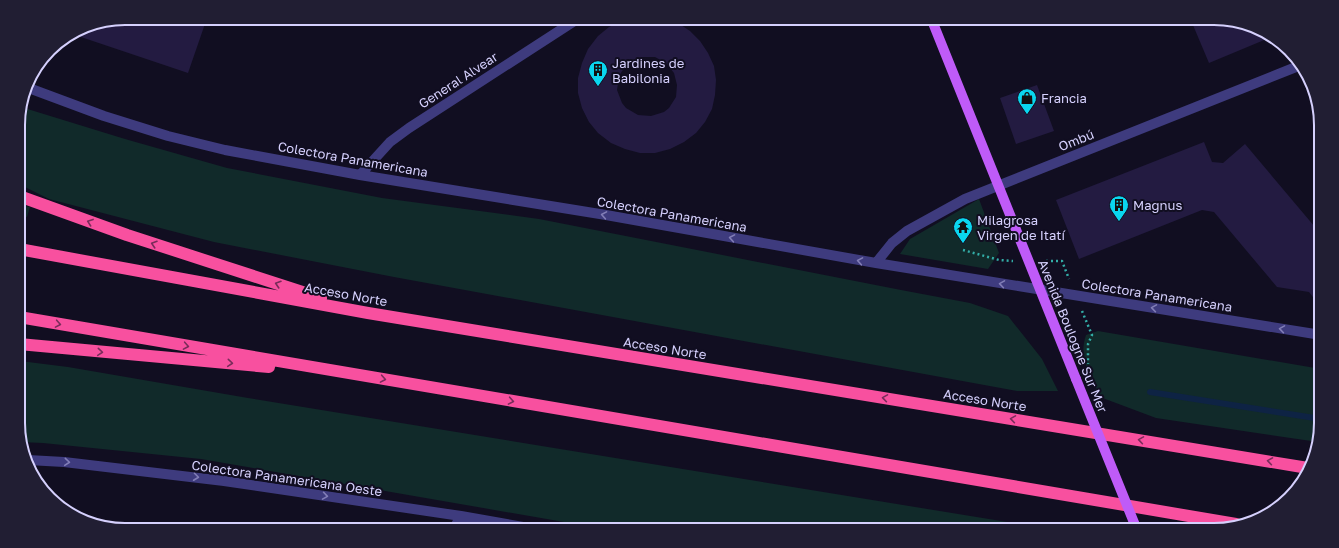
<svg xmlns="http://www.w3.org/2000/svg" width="1339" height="548" viewBox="0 0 1339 548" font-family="'Golos Text',sans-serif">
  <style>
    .green { fill: #112a2a }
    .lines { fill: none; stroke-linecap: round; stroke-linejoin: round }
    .stream { stroke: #0e2344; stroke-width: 6 }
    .building { fill: #231b41; fill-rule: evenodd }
    .path { stroke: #33ada7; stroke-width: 2.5; stroke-dasharray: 2 3; stroke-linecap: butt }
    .minor { stroke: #3e3b7e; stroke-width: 10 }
    .major { stroke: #bf5bf8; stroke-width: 10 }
    .highway { stroke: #f8509f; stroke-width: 12 }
    .major-bridge { stroke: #bf5bf8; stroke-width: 10 }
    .oneway { stroke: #827eb7 }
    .oneway2 { stroke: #792c5a }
    .labels { text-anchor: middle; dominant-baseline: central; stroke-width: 4; stroke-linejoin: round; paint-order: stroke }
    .poi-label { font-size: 13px; fill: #d5d0fd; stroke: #110e21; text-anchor: start }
    .street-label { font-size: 13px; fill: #d5d0fd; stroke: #110e21 }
    .rim { fill: none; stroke: #d5d0fd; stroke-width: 2 }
  </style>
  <rect width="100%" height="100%" fill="#110e21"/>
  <path class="green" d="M21,107l104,32 102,29 155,30 157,21 362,71 69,13 38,13 34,43 16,32h-41l-623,-114 -180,-35 -165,-43 -30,-15 -1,-67z
    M979,199l20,54 -11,16 -88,-15 10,-15z
    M19,205l11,2 -3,10 -8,-1z
    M1098,331l223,38v54l-3,19 -162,-24 -56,-21c-10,-21 -22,-39 -14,-62z
    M20,361l48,6 180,31 808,132h-446l-409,-71 -158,-16 -23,-1z"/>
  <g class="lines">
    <path class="stream" d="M1150,392l171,27"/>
  </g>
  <path class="building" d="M125,18h82l-19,55 -116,-39 12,-8z
    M632,18h32l14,5 12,8 10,10 8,12 6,13 2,14 -1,15 -3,14 -7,13 -9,11 -12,9 -14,7 -15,4h-15l-15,-4 -14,-6 -13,-10 -9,-11 -7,-14 -4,-15v-15l4,-15 6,-14 10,-13 11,-9 12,-6zM643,57h12l11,6 8,10 3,12 -1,12 -7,11 -5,4 -13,4 -13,-1 -12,-7 -4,-5 -5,-13 2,-13 3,-6 9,-9z
    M1190,18h24l35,6 20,14 -60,25z
    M1037,85l17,46 -38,13 -16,-46z
    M1204,142l8,20 11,1 22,-19 75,89 1,65 -5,3 -7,-9 -32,-5 -63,-75 -12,-2 -123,49 -23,-59z"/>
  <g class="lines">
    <path class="path" d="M963,250l36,10 14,1
      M1046,261h16l7,18
      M1082,311l10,24 -4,9v20"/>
    <path class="minor" d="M26,87l78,29 64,20 57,14 135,25 246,40 270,48 445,72
      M360,175l30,-33 19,-14 170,-110
      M876,263l16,-20 15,-12 58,-32 336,-134
      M28,460l36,2 160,19 237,35 79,14
      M453,530l8,-14"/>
    <path class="major" d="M931,18l145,361"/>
    <path class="highway" d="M19,196l108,39 194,63
      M19,249l349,64 940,155
      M19,317l1217,207
      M19,344l250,23"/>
    <path class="major-bridge" d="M1076,379l61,151"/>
  </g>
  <defs><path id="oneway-chevron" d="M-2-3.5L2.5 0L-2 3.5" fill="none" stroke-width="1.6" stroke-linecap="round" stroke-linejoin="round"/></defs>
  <g class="oneway">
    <use href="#oneway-chevron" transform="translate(604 215) rotate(-170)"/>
    <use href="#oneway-chevron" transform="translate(732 238) rotate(-170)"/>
    <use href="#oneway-chevron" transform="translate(860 261) rotate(-170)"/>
    <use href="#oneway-chevron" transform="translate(1002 284) rotate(-171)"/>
    <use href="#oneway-chevron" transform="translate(1154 308) rotate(-171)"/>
    <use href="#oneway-chevron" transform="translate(1282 329) rotate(-171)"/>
    <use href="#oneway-chevron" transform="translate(67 462) rotate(5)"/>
    <use href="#oneway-chevron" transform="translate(196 477) rotate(7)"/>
    <use href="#oneway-chevron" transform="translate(325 496) rotate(9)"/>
  </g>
  <g class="oneway2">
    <use href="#oneway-chevron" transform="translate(90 222) rotate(-160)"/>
    <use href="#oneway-chevron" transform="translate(154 244) rotate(-162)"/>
    <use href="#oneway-chevron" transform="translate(278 284) rotate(-162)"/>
    <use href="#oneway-chevron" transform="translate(58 324) rotate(10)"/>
    <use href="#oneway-chevron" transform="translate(186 346) rotate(10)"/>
    <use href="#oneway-chevron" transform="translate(100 352) rotate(5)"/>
    <use href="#oneway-chevron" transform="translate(230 363) rotate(5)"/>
    <use href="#oneway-chevron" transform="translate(383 379) rotate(10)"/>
    <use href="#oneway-chevron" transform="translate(885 398) rotate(-171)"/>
    <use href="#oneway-chevron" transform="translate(511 401) rotate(10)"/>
    <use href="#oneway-chevron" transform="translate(1013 419) rotate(-171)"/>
    <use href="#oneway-chevron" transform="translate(1141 440) rotate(-171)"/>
    <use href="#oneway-chevron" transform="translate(1270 461) rotate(-171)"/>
  </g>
  <defs>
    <g id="building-pin" transform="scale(1)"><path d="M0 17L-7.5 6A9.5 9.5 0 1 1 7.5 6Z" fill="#0ad6ef" stroke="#110e21"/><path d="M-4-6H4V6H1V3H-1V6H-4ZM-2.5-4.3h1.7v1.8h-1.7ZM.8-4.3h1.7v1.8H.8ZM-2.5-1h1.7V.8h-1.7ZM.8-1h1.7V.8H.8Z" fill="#111"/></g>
    <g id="shop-pin" transform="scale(1)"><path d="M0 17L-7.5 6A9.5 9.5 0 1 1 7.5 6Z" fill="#0ad6ef" stroke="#110e21"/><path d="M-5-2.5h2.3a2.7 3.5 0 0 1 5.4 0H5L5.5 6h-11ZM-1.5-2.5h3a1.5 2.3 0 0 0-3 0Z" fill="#111"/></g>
    <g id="temple-pin" transform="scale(1)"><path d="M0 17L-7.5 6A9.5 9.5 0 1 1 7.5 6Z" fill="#0ad6ef" stroke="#110e21"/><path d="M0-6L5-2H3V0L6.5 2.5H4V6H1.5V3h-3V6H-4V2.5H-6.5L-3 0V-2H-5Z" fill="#111"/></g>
  </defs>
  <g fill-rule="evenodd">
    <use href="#building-pin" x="598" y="70"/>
    <use href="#shop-pin" x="1027" y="98"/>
    <use href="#building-pin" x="1119" y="205"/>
    <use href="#temple-pin" x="963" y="227"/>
  </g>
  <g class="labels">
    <g class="poi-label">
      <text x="612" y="63">Jardines de<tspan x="612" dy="15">Babilonia</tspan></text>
      <text x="1041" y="98">Francia</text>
      <text x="1133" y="205">Magnus</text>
      <text x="977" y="220">Milagrosa<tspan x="977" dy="15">Virgen de Itatí</tspan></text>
    </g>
    <g class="street-label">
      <text transform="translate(458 80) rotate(-33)">General Alvear</text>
      <text transform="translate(1076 140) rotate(-22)">Ombú</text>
      <text transform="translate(353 159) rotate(10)">Colectora Panamericana</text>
      <text transform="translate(672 214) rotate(10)">Colectora Panamericana</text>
      <text transform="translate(346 294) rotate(10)">Acceso Norte</text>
      <text transform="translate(1157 295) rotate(9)">Colectora Panamericana</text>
      <text transform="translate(1073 336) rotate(68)">Avenida Boulogne Sur Mer</text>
      <text transform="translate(665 348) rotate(9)">Acceso Norte</text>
      <text transform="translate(985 400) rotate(9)">Acceso Norte</text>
      <text transform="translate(287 478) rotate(8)">Colectora Panamericana Oeste</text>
    </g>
  </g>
  <path d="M0 0H1339V548H0ZM125 25H1214A100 100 0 0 1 1314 125V423A100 100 0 0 1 1214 523H125A100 100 0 0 1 25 423V125A100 100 0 0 1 125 25Z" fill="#211e33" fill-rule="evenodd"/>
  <path class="rim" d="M125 25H1214A100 100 0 0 1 1314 125V423A100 100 0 0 1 1214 523H125A100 100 0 0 1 25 423V125A100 100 0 0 1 125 25Z"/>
</svg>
